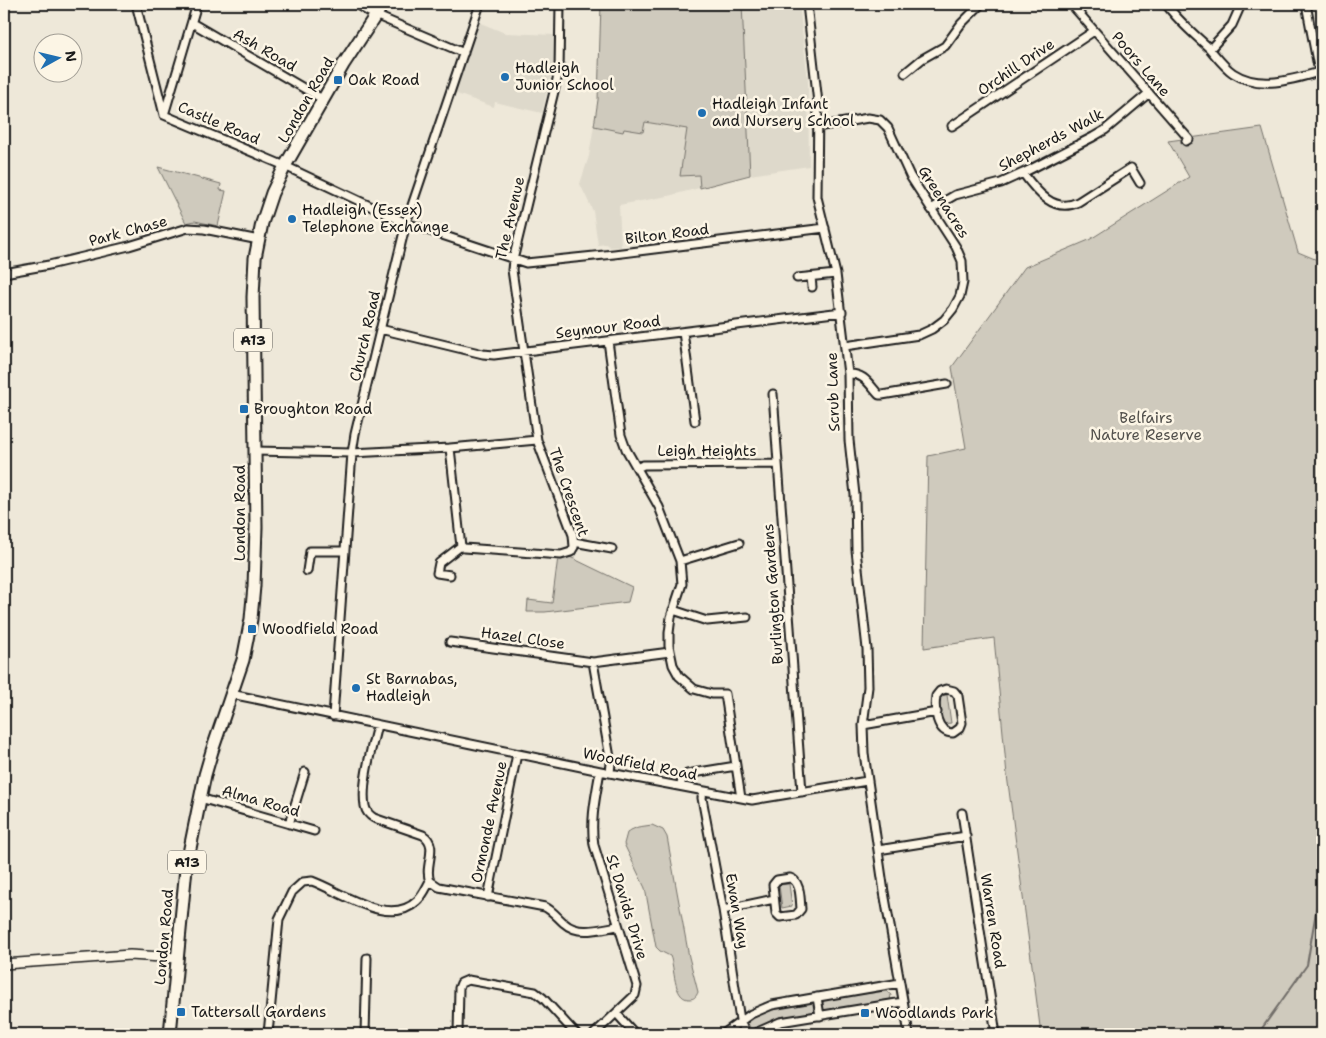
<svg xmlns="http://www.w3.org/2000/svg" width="1326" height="1038" viewBox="0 0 1326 1038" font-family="'Shantell Sans',sans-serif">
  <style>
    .built { fill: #ded9cb }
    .green { fill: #cfcabd; stroke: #76736c }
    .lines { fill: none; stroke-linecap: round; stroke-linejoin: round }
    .stream { stroke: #6f6c67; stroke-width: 2 }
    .minor-casing { stroke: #1c1c1c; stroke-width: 11 }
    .tertiary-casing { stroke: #1c1c1c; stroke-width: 12 }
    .primary-casing { stroke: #1c1c1c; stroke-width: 15 }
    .minor { stroke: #fcf5e5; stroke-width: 7 }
    .tertiary { stroke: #fcf5e5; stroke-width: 9 }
    .primary { stroke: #fcf5e5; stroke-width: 11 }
    .poi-dot { fill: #1f6fb2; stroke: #fcf5e5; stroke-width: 2 }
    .labels { text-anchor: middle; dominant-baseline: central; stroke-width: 5; stroke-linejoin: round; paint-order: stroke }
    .shield { fill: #fcf5e5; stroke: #5f5d58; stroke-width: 1 }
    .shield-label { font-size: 14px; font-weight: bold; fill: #1c1c1c }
    .street-label { font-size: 15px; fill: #1c1c1c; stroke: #fcf5e5 }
    .poi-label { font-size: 15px; fill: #1c1c1c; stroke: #fcf5e5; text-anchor: start }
    .park-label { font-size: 15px; fill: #52504c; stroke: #fcf5e5 }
  </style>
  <rect width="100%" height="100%" fill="#eee8d9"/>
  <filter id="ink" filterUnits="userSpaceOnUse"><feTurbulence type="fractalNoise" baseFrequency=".02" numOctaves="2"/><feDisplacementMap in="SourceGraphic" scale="10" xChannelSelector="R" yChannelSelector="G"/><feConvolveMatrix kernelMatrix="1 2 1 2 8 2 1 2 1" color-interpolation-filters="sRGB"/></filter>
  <g filter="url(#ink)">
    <path class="built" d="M601,4h198l9,76 1,86 -59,9 -82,21 -49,9 2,42h-11l-3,-3 -9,1 -5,-34 -13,-27 9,-28 9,-56z
      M478,22l27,11 50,2 -1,25 -12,53 -47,-11 -1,5 -40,-14z"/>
    <path class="green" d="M601,4h141l8,171 -50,13 -1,-13 -19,1 7,-47 -42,-7 -2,10 -19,-3 -1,3 -29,-6 4,-26z
      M1262,128l36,124 24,10v772h-281l-34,-259 -13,-137 -70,10 4,-192 38,-8 -14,-81 73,-100 64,-27 100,-63 -21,-36z
      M158,167l63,17 -1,6 6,1 -8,35 -23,-5 -9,2z
      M558,557h12l62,30 -4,15 -83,10h-18l1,-12 24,3z
      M947,695l4,28 -10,1 -4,-28z
      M652,825l11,5 4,7 22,120 9,35c-2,5 -4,7 -9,7 -16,0 -14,-32 -19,-43l-10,-5 -4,-4 -11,-59 -21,-44 3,-11 4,-3 7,-3z
      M789,884l3,22 -10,2 -3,-23z
      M886,991l5,4 -1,5 -5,2 -59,9 -5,-5 4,-7z
      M809,1001l5,2 2,3 -1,6 -23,5 -37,13 -5,-2 -2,-5 1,-4c19,-11 39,-14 60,-18z"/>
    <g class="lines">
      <path class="stream" d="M1258,1034l49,-69 15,-89"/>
      <g class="minor-casing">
        <path id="minor" d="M136,4l28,111
          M356,4l13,8 7,1
          M807,4l11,99 -1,94 19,77 12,100 1,66 6,55 1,55 11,99 1,38 -5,38 1,28 20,139 25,142
          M1071,4l118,135 -3,2
          M1166,4c12,17 28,30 43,44 7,8 15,19 24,25 26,17 59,7 86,-1
          M1306,4l13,68 3,7
          M375,15l89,38
          M192,23l132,77
          M1210,49l22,-24 8,-18
          M905,73l17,-14 23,-13 16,-22 20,-20
          M164,115l121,51 121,57 120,40 88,-9 211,-26
          M164,115l33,-111
          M952,126l142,-95
          M817,127l51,-9 12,2 8,8 22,48 46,71 6,14 1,21 -3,14 -7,13 -9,11 -12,9 -13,6 -74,11
          M1023,173c13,18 31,41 55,29l53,-34 9,15
          M931,209l24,-14 46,-12 22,-10 70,-36 12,-7 44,-37
          M4,273l45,-8 80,-19 59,-18 16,1 55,11
          M811,277l1,10
          M797,278l39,-4
          M380,329l103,25 11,1 348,-43
          M683,332l12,89
          M608,341l13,94 5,14 33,58 21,54 2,23 -11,33 -2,16v13l4,19 6,11 15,13 18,5h13l16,104
          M848,374c16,-1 21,10 31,21h3l65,-11
          M773,394l29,398
          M450,448l10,90 1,8 3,2 97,7 10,-3 3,-5 -1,-12 -36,-95 -25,-170 1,-10 46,-189 1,-67
          M254,451l98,2 98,-5 87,-8
          M637,468l6,-3 135,-1
          M574,542l38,7
          M680,561l59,-18
          M307,571l3,-20h35
          M450,575l-13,-2 2,-10 22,-17
          M673,610l34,11 40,-4
          M450,642l143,20 77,-10
          M593,662l18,101 -1,10
          M946,689l8,2 4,5 4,27 -2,5 -7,5c-17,0 -19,-24 -17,-37l4,-5z
          M231,694l379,79 142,27 115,-19
          M333,716l19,-263 3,-19 51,-211 74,-219
          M377,725c-5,22 -16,59 -12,81 1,6 4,9 9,12l49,17c17,11 0,31 7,46
          M863,725l74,-13
          M680,786l2,-6 5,-6 49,-8
          M703,791l-1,7 21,112 17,110 6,14
          M200,798l114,33
          M962,813l34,221
          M289,824l16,-52
          M878,850l88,-14
          M790,878c11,3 10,21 11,31l-5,6 -16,2 -4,-4 -3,-28 4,-5z
          M430,881l9,6 106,20c8,4 12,10 19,16 14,13 36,6 54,3
          M488,897l29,-143
          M723,910l51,-11
          M817,997l3,19
          M617,1014l18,20
          M268,1034l11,-115 13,-27 11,-10 9,-1c30,11 77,47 105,20 6,-5 9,-13 13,-20
          M365,1034l2,-76
          M458,1034l1,-46 2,-5 7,-3 67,12 8,6 33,36
          M594,1034l41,-39 2,-9 -43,-141c-4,-25 2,-50 6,-74
          M723,1034l28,-20 21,-9 128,-22
          M753,1034l27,-12 123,-20"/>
      </g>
      <g class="tertiary-casing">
        <path id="tertiary" d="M4,964l126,-9 47,3"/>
      </g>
      <g class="primary-casing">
        <path id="primary" d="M170,1034l16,-166 19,-93 7,-24 31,-91 8,-41 3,-33 2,-59 -3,-230 2,-39 7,-35 10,-30 13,-27 58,-101 40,-61"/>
      </g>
      <use href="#minor" class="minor"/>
      <use href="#tertiary" class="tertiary"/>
      <use href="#primary" class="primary"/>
    </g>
  </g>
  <g class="poi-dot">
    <circle cx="505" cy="77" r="5"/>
    <rect x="333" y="75" width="10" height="10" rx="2.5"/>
    <circle cx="702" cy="113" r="5"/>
    <circle cx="292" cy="219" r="5"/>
    <rect x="239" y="404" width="10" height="10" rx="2.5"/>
    <rect x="247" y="624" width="10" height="10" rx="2.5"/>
    <circle cx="356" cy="688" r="5"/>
    <rect x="176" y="1007" width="10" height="10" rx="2.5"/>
    <rect x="860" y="1008" width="10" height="10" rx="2.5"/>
  </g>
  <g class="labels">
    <g class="shield">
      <rect x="234" y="328.5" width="38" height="23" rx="4"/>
      <rect x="168" y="850.5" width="38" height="23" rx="4"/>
    </g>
    <g class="shield-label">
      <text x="253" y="340">A13</text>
      <text x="187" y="862">A13</text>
    </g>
    <g class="street-label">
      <text transform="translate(265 50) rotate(30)">Ash Road</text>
      <text transform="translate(1141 64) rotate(49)">Poors Lane</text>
      <text transform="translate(1016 67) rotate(-34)">Orchill Drive</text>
      <text transform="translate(306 100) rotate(-60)">London Road</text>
      <text transform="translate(219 123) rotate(23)">Castle Road</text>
      <text transform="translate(1051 140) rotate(-28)">Shepherds Walk</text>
      <text transform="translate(944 202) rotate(58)">Greenacres</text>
      <text transform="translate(510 218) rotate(-77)">The Avenue</text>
      <text transform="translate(128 231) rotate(-15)">Park Chase</text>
      <text transform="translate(667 234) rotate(-7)">Bilton Road</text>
      <text transform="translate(608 327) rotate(-7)">Seymour Road</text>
      <text transform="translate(365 336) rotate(-77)">Church Road</text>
      <text transform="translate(833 392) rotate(-92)">Scrub Lane</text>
      <text x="707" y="451">Leigh Heights</text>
      <text transform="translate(569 492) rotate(71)">The Crescent</text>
      <text transform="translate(240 513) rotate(-90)">London Road</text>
      <text transform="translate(773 594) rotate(-94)">Burlington Gardens</text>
      <text transform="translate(523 638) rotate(8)">Hazel Close</text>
      <text transform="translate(640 764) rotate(11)">Woodfield Road</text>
      <text transform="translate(261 801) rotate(16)">Alma Road</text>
      <text transform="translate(489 822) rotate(-78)">Ormonde Avenue</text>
      <text transform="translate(627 907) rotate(73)">St Davids Drive</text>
      <text transform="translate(737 911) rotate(80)">Ewan Way</text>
      <text transform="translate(993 921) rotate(81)">Warren Road</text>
      <text transform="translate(164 937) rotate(-85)">London Road</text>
    </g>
    <g class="poi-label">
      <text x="515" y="68">Hadleigh<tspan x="515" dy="17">Junior School</tspan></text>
      <text x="348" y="80">Oak Road</text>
      <text x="712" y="104">Hadleigh Infant<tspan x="712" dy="17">and Nursery School</tspan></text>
      <text x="302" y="210">Hadleigh (Essex)<tspan x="302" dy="17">Telephone Exchange</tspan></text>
      <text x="254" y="409">Broughton Road</text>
      <text x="262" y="629">Woodfield Road</text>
      <text x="366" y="679">St Barnabas,<tspan x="366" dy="17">Hadleigh</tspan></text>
      <text x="191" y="1012">Tattersall Gardens</text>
      <text x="875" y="1013">Woodlands Park</text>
    </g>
    <g class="park-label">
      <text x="1146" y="418">Belfairs<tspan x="1146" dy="17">Nature Reserve</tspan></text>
    </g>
  </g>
  <rect width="1326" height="1038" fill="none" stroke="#fcf5e5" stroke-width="20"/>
  <rect x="10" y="10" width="1306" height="1018" fill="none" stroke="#1c1c1c" stroke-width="2" filter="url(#ink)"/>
  <g transform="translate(58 58) rotate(82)"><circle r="24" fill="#fcf5e5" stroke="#a29e95"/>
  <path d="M0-4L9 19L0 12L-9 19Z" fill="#1f6fb2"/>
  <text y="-8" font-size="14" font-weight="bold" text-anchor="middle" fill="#1c1c1c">N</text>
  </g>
</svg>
